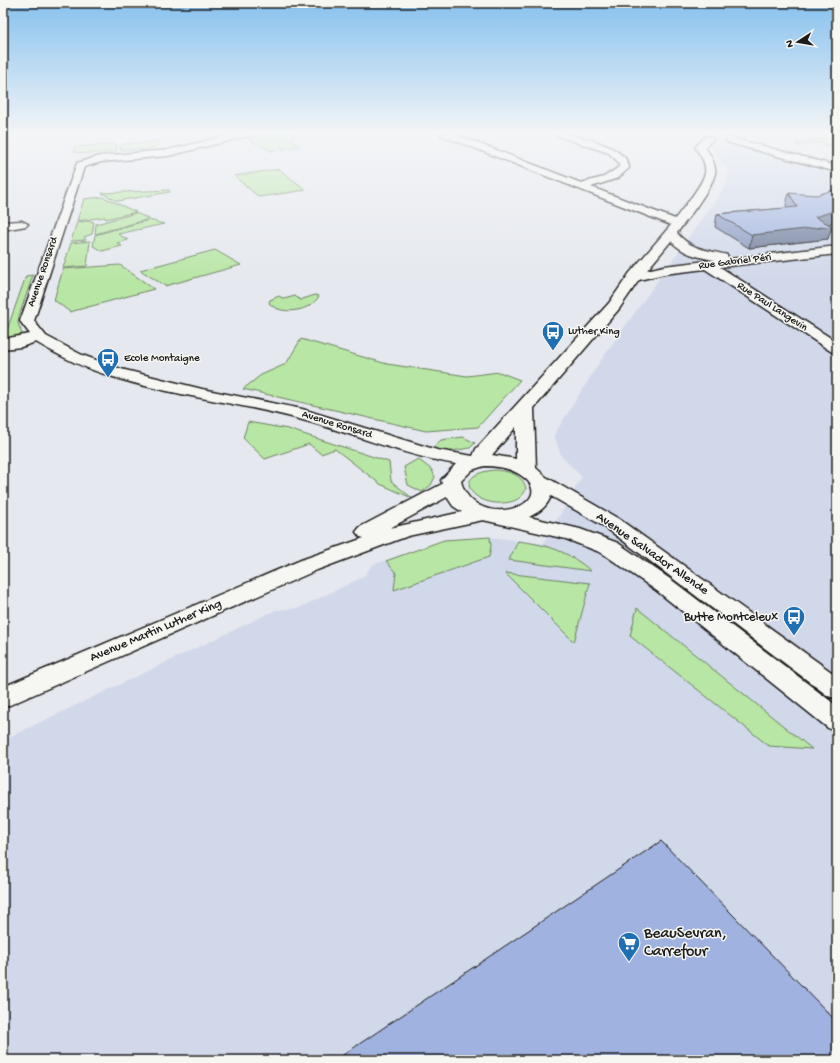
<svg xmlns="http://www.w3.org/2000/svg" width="840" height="1063" viewBox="0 0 840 1063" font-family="'Gochi Hand',sans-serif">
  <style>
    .built { fill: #d0d8ea }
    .green { fill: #b8e6a4; stroke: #6a8160 }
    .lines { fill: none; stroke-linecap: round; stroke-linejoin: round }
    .street-casing { stroke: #1c1c1c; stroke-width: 3 }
    .street { fill: #f6f6f2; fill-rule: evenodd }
    .wall { fill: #8a99c1; stroke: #1c1c1c }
    .shaded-wall { fill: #707d9d; stroke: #1c1c1c }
    .building { fill: #a0b2e0; stroke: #1c1c1c }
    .labels { text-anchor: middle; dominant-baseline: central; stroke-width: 3; stroke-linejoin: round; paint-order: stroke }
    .far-street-label { font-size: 11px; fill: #1c1c1c; stroke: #f6f6f2 }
    .far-poi-label { font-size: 11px; fill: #1c1c1c; stroke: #f6f6f2; text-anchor: start }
    .street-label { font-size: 13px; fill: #1c1c1c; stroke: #f6f6f2 }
    .poi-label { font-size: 13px; fill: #1c1c1c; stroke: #f6f6f2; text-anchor: end }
    .near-poi-label { font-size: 16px; fill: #1c1c1c; stroke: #f6f6f2; text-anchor: start }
  </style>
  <rect width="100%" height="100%" fill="#e5e8ee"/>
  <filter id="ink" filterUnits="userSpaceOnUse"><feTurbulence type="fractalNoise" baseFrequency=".025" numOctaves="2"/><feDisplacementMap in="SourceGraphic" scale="8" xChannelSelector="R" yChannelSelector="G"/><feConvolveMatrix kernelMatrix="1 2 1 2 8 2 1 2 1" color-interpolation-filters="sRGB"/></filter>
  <g filter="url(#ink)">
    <path class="built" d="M718,144l36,6 83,23v887h-834v-320l273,-130 23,-2 64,-31 9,-12 72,-25 46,-3 53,7 39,-67 -21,-21 -7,-21 45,-72 127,-178 2,-14 -16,-25z"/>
    <path class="green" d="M271,133h27l-7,7 9,6 -29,5 -23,-12z
      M817,139h15l5,3v6l-22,-6 -16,4 -4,-2z
      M158,141l-1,5 -8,3 -29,1 2,-6z
      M117,144l-1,7 -29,3 -13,-2 1,-5z
      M279,169l27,21 -47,7 -25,-21z
      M169,190l1,2 -53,9 -15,-8z
      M103,197l33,15 -30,7 -1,-2 -28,4 7,-22z
      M136,213l13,6 -54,15 1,-10z
      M149,220l15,4 -46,10 10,6 -11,3 5,3 -20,5 -9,-5 2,-11z
      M90,221l4,1 -2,12 -8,3 2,3 -15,1 6,-19z
      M90,241l-3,25 -24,2 8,-25z
      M215,250l26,15 -76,21 -25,-16z
      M120,265l34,24 -84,23 -16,-12 9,-31z
      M33,275l-14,41 -1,7 4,11 -19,7 23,-65z
      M315,295l4,1c-8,16 -39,20 -50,7l1,-3 9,-4 5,3 11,-3 5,4z
      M301,339l86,25 80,12 32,-4 21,8 -42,47 -52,4 -183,-42 18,-14 25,-11z
      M248,422l40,7 101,33 2,19 21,17 -32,-14 -45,-35 -14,5 -12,-10 -44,15 -22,-21z
      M463,437l12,6 -5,5 -24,4 -15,-3 10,-9z
      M418,459l14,11 3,7 -4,8 -9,7 -14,-7 -4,-18z
      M495,470c13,1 27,4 31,18 -2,8 -8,12 -16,14 -36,8 -63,-28 -15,-32z
      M490,537l1,9 -2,11 -95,33 2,-17 -10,-12 58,-21z
      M518,541c31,4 49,10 73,30l-82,-11z
      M505,573l85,10 -16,59z
      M637,608l175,141 -43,-3 -139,-110z"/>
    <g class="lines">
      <g class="street-casing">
        <path id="street" d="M239,133h14l-1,2 -84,21 -67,6 -17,5 -50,154 12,15 36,19 39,14 81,20 100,20 135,41 36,6 3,-7 11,-12 122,-134 20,-29 42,-49 -230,-90 -1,-2h12l129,50 23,-6 15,-10v-4l-10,-10 -54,-18 -1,-2c17,0 75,13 75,35l-11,10 -27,9 84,32c8,-11 27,-33 30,-46 2,-9 -5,-19 -10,-26l10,-10h6l2,2 -8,8c5,7 11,16 10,26 -1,12 -30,49 -38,60 14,17 31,17 50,22l2,4 108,-13v8l-117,13 117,75v12l-5,-2 -127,-83 -41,5 -25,6 -20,29 -85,99 2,60 10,9 73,42 218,157v23l-9,-3 -223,-169 -54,-31c-4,11 -12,16 -22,21l51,12 38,14 55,38 164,125v26l-9,-4 -171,-137 -55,-38 -36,-14 -83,-19 -75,16 -91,34 -314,138v-21l298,-127 63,-22 -4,-1 -4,-5 4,-5 82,-43 -1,-4 15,-16c-54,-9 -104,-31 -157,-45 -62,-17 -128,-23 -189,-43 -26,-8 -51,-20 -74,-34l-15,5 -18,2v-10l27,-5 -10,-13 57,-158 23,-7 68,-6zM671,241c12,13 27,16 44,19l-51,6 -17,4zM516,427v32l-24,-4zM484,466c14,0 26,2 38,10 40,28 -48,58 -61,5l11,-11zM447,497l6,9 9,6 -72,16z
          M729,137l108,29v6l-111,-30v-4z
          M22,221l6,3 -2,2 -23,4v-8z"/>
      </g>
      <use href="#street" class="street"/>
    </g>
    <path class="wall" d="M789,193l48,28 -9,3 4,2 -4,13 -79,9 -34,-21 2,-13 70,-6 -1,-3z"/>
    <path class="shaded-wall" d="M837,210v11l-19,7 14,-2 -4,13 -79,9 3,-13z"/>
    <path class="building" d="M837,189v21l-22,7 17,9 -80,9 -35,-21 80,-7 -8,-14 27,2z
      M661,841l176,181v38h-495l-2,-3z"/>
  </g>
  <linearGradient id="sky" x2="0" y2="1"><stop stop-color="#87c1ee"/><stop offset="0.47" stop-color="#f3f5f7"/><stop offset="1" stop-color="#f3f5f7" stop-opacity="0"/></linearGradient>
  <rect width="840" height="282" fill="url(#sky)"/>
  <defs>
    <g id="bus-pin" transform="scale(1.15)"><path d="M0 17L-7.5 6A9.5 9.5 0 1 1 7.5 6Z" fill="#1f6fb2" stroke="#f6f6f2"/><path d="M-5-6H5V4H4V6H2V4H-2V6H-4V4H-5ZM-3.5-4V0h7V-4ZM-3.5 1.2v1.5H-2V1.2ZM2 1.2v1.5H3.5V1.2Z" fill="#fff"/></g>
    <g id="supermarket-pin" transform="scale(1.15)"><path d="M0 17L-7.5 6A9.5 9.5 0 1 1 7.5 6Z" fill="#1f6fb2" stroke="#f6f6f2"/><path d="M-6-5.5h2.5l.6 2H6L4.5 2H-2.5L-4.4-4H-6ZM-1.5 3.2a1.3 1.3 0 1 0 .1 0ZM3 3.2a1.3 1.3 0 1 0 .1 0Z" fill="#fff"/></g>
  </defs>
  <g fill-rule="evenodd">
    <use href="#bus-pin" x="553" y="332"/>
    <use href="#bus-pin" x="108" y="359"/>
    <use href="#bus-pin" x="794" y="617"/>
    <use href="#supermarket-pin" x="629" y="943"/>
  </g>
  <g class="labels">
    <g class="far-street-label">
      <text transform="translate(735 262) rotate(-7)">Rue Gabriel Péri</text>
      <text transform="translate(43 272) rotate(-71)">Avenue Ronsard</text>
      <text transform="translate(772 307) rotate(33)">Rue Paul Langevin</text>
      <text transform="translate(337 425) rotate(17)">Avenue Ronsard</text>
    </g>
    <g class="far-poi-label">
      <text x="568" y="332">Luther King</text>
      <text x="124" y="359">Ecole Montaigne</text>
    </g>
    <g class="street-label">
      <text transform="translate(652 554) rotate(35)">Avenue Salvador Allende</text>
      <text transform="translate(156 631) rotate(-23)">Avenue Martin Luther King</text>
    </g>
    <g class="poi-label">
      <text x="778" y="617">Butte Montceleux</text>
    </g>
    <g class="near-poi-label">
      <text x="644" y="934">BeauSevran,<tspan x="644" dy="18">Carrefour</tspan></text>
    </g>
  </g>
  <rect width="840" height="1063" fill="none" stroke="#f6f6f2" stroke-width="16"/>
  <rect x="8" y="8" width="824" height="1047" fill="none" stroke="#1c1c1c" stroke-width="1.5" filter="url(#ink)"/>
  <g transform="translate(798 42) rotate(258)" stroke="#f6f6f2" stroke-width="3" paint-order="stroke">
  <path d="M0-3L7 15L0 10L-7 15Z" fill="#1c1c1c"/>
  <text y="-6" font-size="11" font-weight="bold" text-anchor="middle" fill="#1c1c1c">N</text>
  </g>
</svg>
